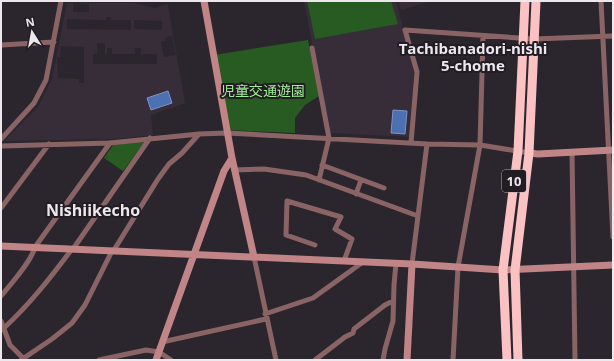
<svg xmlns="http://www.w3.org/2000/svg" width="614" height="361" viewBox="0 0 614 361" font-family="'Open Sans','Noto Sans JP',sans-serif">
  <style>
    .built { fill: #362d39; fill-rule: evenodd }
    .green { fill: #275b21 }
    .water { fill: #4c70b1; stroke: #7c94c3 }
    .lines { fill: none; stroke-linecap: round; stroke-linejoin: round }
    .street { stroke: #8a6465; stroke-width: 5 }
    .secondary { stroke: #c18587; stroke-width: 7 }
    .highway { stroke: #fbc2c4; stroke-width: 9 }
    .labels { text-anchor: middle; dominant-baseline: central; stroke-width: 4; stroke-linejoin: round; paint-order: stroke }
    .shield { fill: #221c23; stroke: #afabb0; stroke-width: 1 }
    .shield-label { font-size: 13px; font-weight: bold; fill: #ece8ed }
    .park-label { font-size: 14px; fill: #a0ee97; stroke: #221c23 }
    .neighbourhood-label { font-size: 15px; font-weight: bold; fill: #ece8ed; stroke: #221c23 }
    .quarter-label { font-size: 16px; font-weight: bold; fill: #ece8ed; stroke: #221c23 }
  </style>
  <rect width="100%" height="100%" fill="#2b262d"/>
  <path class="built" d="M304,1h92l18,71 -5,65 -77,-4 -3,-2z
    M398,1h33l-30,9z
    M67,3h67l21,5 12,-4 1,2 17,97 -34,12 2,20 -38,4 -111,2 34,-34 14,-28zM73,3l16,1v8h-16zM106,17h5v3h20v10l-64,-1v-10l39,1zM134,20l28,1v9l-28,-1zM172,36l4,19 -12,2 -3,-15 4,-1v-4zM97,43h8v11h2v-6h5v6h23v-6h6v6h16v10h-64v-10h4zM61,46l23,1v36h-5v-4l-21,-1 -1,-21h3z"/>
  <path class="green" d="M307,1h84l7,23 -83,15z
    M308,40l11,56 -14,9 -10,13v15l-68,-3 -13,-75z
    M143,142v2l-20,27 -19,-13 9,-13z"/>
  <path class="water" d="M168,91l4,12 -21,7 -4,-12z
    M393,110l14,1 -2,23 -14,-1z"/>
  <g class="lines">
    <path class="street" d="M601,1l12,236
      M1,45l53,-3
      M312,48l17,90 -10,42
      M1,139l33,-36 12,-23 15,-79
      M411,143l6,-71 -12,-42 129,9 79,-3
      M1,146l109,-3 89,-9 28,-1 200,11 53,1 49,8
      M572,152l3,208
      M322,165l62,23
      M234,170l30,-1 42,6 112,41
      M356,194l5,-14
      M1,208l48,-64
      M315,245l-29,-10 1,-34 54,16 -6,12 17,10 -8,22
      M73,249l77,-111
      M114,250l44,-71 11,-15 13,-11 17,-19
      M254,257l22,103
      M412,264l15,-120
      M1,296c10,-12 30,-34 34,-49l75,-104
      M265,314l48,-16 50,-36
      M1,321l9,24 15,15
      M1,330l3,-2c26,-24 47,-51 68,-79
      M162,342l104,-23
      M21,360l31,-21 20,-16 13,-18 27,-54
      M99,360l47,-10 13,2 12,8
      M315,360l30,-23 8,-4 1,-4 31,-24 8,-4
      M383,360l2,-11 8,-28 1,-36 2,-22
      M453,360l5,-93 22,-122 3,-109"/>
    <path class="secondary" d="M204,1l28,157 22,99
      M529,153l9,1 75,-4
      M1,246l411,18 91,6 110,-5
      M156,360l68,-189 8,-13
      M407,360l5,-96"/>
    <path class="highway" d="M507,360l-4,-90 15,-119 7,-150
      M518,360l-3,-90 14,-117 7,-152"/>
  </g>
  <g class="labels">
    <rect class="shield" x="502" y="170" width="24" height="22" rx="3"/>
    <g class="shield-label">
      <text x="514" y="181">10</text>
    </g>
    <g class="park-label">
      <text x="263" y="90">児童交通遊園</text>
    </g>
    <g class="neighbourhood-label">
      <text x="473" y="48">Tachibanadori-nishi<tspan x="473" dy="17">5-chome</tspan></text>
    </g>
    <g class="quarter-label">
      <text x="93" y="210">Nishiikecho</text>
    </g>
  </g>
  <rect width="614" height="361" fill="none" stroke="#ece8ed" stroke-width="4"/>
  <g transform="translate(32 32) rotate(349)" stroke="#221c23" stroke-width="3" paint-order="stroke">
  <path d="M0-3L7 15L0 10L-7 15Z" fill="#ece8ed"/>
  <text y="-6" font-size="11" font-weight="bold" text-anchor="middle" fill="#ece8ed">N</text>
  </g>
</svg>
